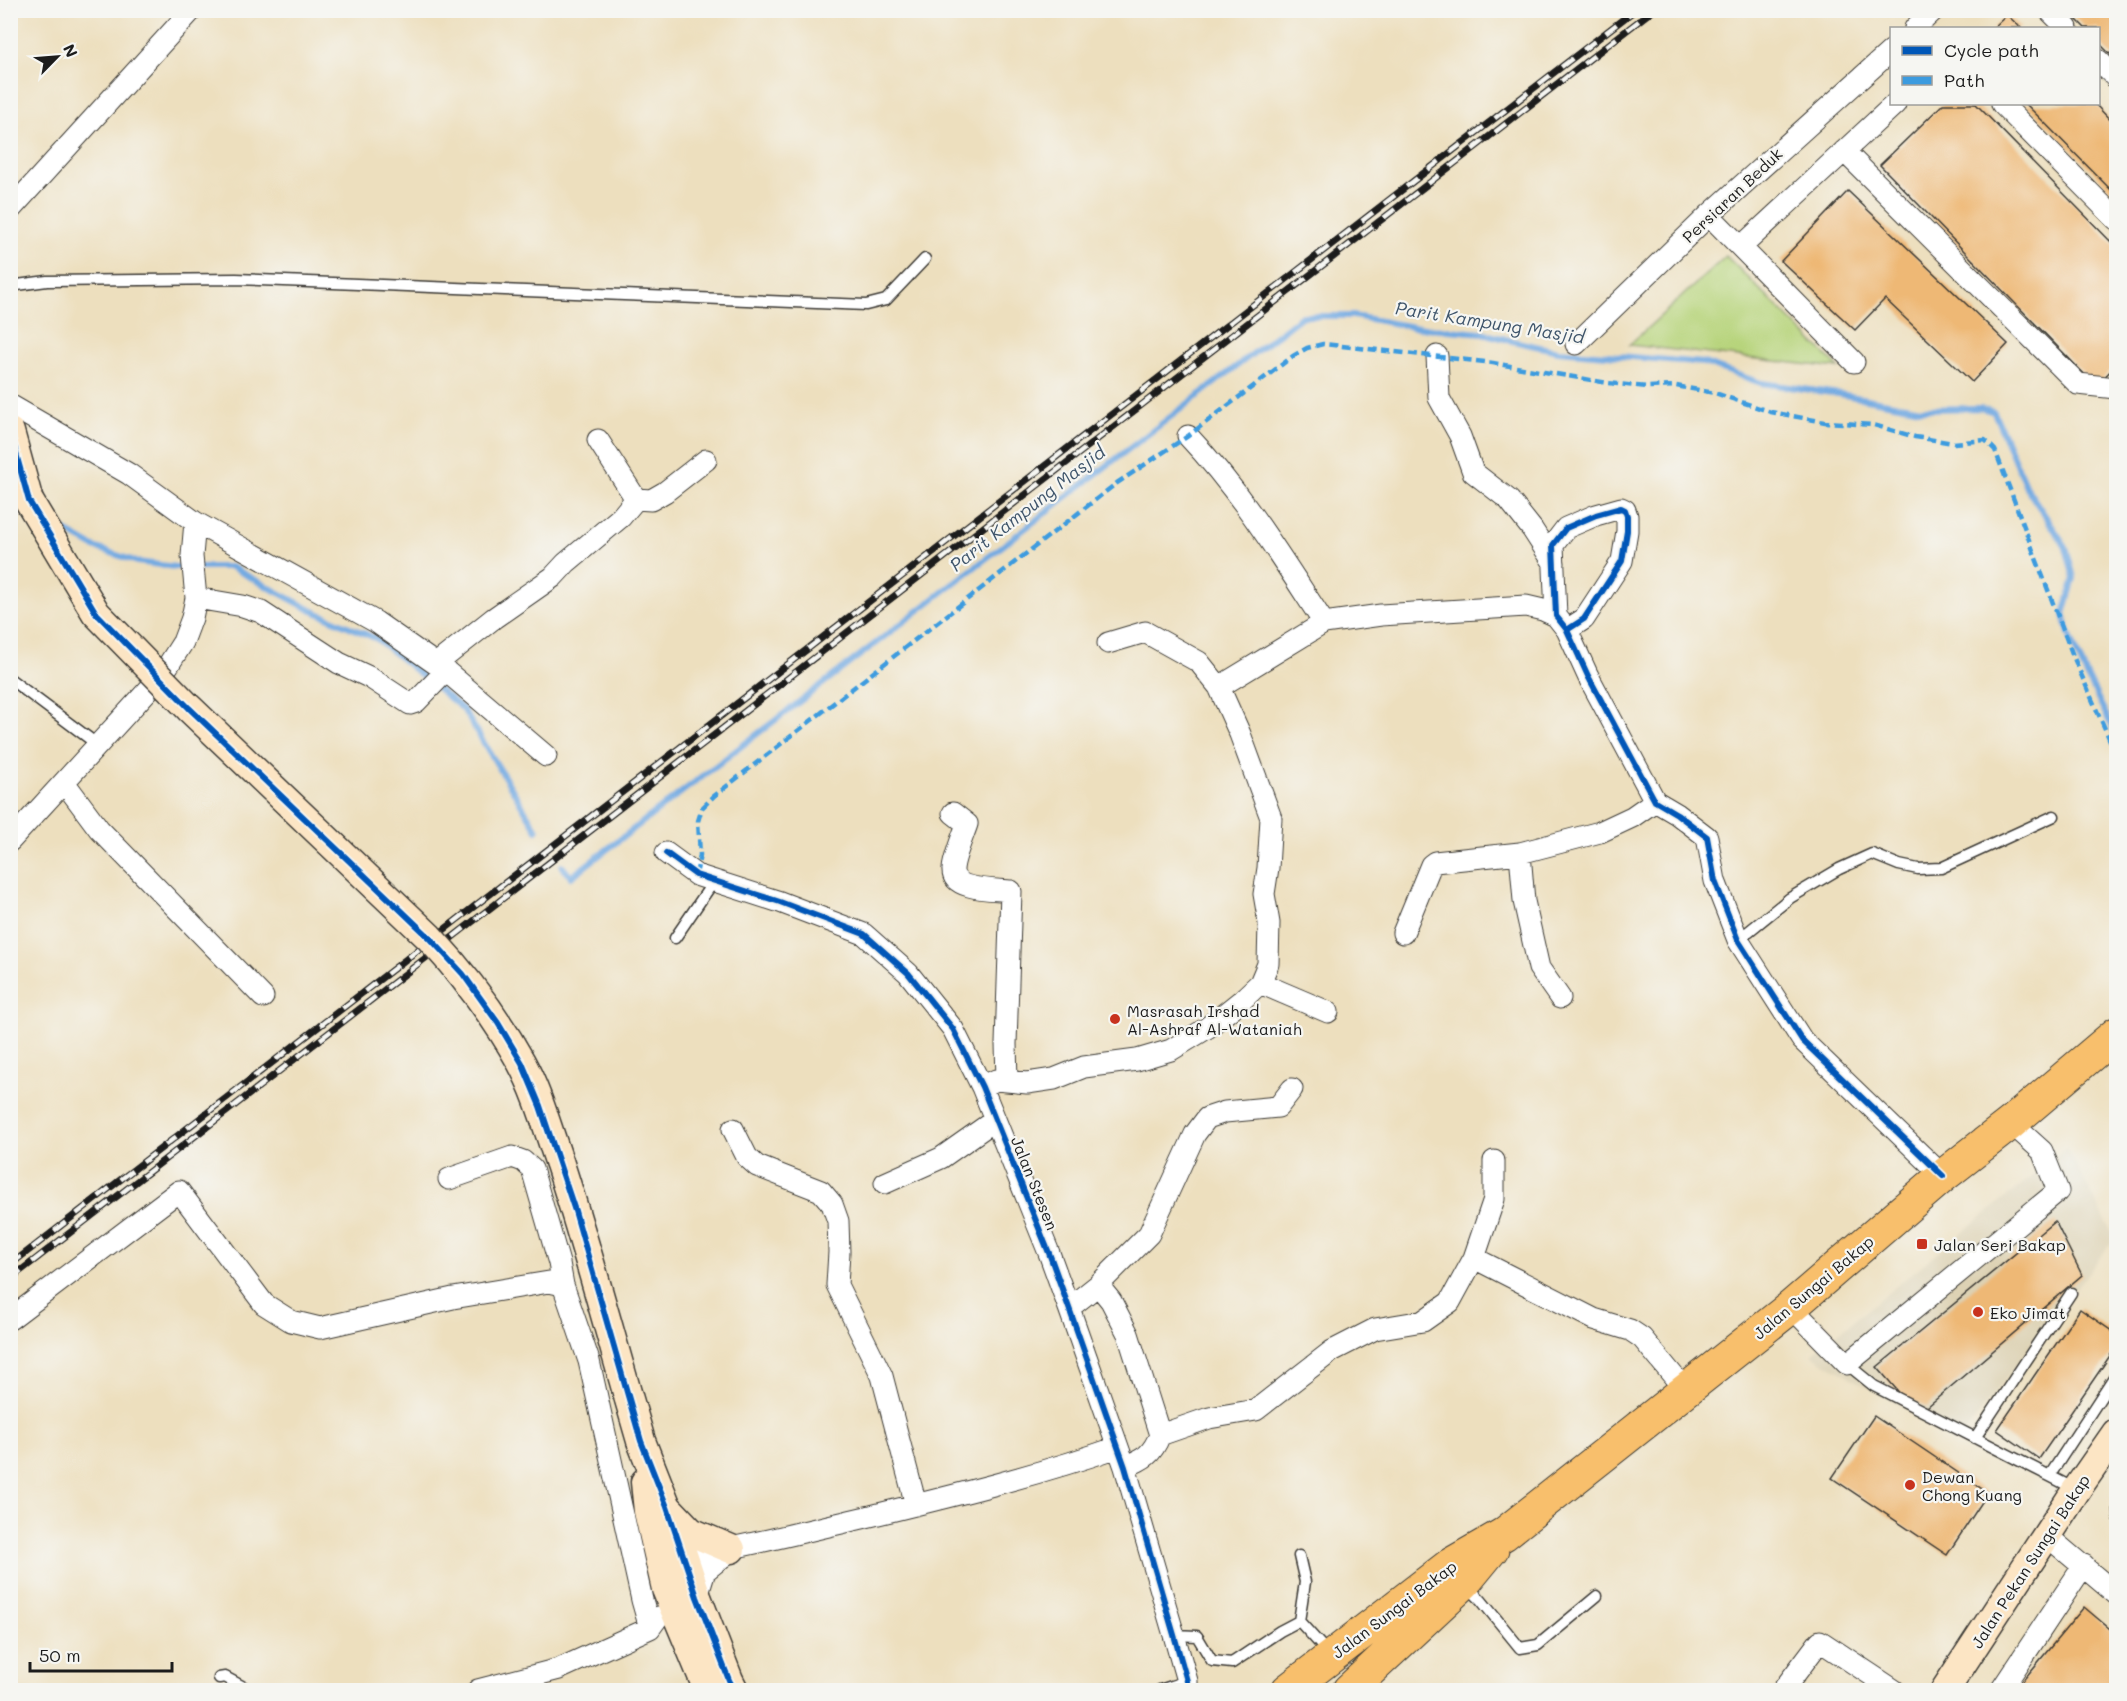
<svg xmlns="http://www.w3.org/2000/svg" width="2127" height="1701" viewBox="0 0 2127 1701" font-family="Mali,sans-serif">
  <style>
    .built { fill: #ddd2b4 }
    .green { fill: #b7d47b; stroke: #6a784c; stroke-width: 1.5 }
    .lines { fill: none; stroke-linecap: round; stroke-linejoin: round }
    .stream { stroke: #73aae2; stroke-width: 6 }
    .building { fill: #eeb875 }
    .lane-casing { stroke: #3b3934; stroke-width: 13 }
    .street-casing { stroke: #3b3934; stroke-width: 23 }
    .secondary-casing { stroke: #3b3934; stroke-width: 31 }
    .highway-casing { stroke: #3b3934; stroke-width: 35 }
    .lane { stroke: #fff; stroke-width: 10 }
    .street { stroke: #fff; stroke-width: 21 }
    .secondary { stroke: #fce5c4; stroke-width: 28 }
    .highway { stroke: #f8bf6c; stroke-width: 33 }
    .rail-casing { stroke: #1c1c1c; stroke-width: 7 }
    .rail { stroke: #f6f6f2; stroke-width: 4.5; stroke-dasharray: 14; stroke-linecap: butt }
    .secondary-bridge-casing { stroke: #3b3934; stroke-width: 31; stroke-linecap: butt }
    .secondary-bridge { stroke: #fce5c4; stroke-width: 28 }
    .quiet { stroke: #3c9bdf; stroke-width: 4.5; stroke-dasharray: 9 4.5; stroke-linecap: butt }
    .cycleway-casing { stroke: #f6f6f2; stroke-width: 10 }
    .cycleway { stroke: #0057b8; stroke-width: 6 }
    .poi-dot { fill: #c8321e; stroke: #f6f6f2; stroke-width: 2 }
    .labels { text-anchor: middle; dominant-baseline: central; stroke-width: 4.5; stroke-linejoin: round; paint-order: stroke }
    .street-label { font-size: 16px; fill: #1c1c1c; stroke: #f6f6f2 }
    .poi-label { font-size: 16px; fill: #1c1c1c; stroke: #f6f6f2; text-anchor: start }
    .water-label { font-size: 18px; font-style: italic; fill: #3f556b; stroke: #f6f6f2 }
  </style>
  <rect width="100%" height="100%" fill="#f6f6f2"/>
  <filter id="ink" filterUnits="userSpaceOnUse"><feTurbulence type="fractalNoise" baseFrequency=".0167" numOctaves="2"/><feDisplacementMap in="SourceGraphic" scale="12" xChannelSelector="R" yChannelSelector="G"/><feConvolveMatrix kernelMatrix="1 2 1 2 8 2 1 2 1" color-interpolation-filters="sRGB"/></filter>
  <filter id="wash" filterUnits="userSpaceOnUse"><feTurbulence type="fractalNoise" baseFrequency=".008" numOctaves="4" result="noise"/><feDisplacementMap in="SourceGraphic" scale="24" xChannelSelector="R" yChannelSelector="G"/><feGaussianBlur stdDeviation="1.35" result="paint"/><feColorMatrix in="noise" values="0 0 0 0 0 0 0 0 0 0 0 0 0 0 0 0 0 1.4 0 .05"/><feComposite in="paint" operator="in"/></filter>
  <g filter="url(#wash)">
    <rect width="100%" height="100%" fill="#eddfbe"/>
    <path class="built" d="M2067,1148l48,90 -156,202 -148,-85z"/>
    <path class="green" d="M1726,256l113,112 -210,-23z"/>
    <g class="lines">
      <path class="stream" d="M55,525l39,22 43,15 38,5h56l80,43 66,29 86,70 74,121
        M562,866l9,11 731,-561h51l61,11 68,6 31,8 45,10 146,12 57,20 78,11 82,15 60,-1 13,4 32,75 40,60 8,31 -10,36 5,20 17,40 30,61"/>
    </g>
    <g id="blocks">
      <path class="building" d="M2067,10h49v50l-18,-18v-14h-13z
        M2007,15l14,13h-28z
        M1943,104h33l140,143v118l-20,21 -216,-221z
        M2026,104h69l21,22v69z
        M1848,191l160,153 -36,38 -87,-83 -30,31 -74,-69z
        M2055,1221l27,54 -155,132 -24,-10 -26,-30z
        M2080,1309l36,25v13l-77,112 -42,-29z
        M1874,1416l114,77 -41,62 -115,-77z
        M2113,1504h3v48h-1z
        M2084,1607l32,27v56h-101z"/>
    </g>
  </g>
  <g filter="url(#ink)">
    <use href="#blocks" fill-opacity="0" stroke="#3b3934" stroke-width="1.5"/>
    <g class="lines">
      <g class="lane-casing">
        <path id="lane" d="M10,286l37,-5 189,-2 630,26 20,-5 39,-41
          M10,679l88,66
          M675,938l39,-57
          M1738,940l52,-42 49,-29 33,-15 27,11 19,4 23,-1 113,-52
          M1847,1364l27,22 201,103
          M1975,1438l96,-145
          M2050,1475l66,-101
          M1299,1556l6,26 -6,39 30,33
          M1467,1586l14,14 39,48 18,-3 59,-49
          M1174,1635l23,1 15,25 20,2 48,-32 19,-10
          M219,1678l6,-1 24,13
          M1160,1690l27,-9"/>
      </g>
      <g class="street-casing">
        <path id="street" d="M2049,10l18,18
          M1915,28l19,-18
          M2098,60l18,18
          M2002,104l114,115
          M1844,151l234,233 38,4
          M10,210l182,-200
          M1709,215l145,147
          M1741,247l154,-143
          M1576,344l133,-129 183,-165
          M1437,356l2,42 21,38 13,36 36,28 23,29 22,34
          M10,405l119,69 66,48 181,100 70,49 100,85
          M1188,436c53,56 94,123 136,187
          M636,499l15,1 14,-8 41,-32
          M196,598l47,8 18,6 78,51 30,14 41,27 6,-2 30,-31
          M1567,630l17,-11 38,-58 5,-30v-15l-2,-6 -4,-2 -25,7 -30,13 -13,17 3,71 11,14 21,46 67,125 22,13 30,23 8,44 23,59 64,100 141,136
          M436,664l58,-46 59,-41 13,-14 55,-46 15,-18 -38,-59
          M1219,687l105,-64 57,-8 145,-9 17,4 13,6
          M64,782l35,47 164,168
          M953,813l14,11c-4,12 -14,35 -14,46 -1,21 43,19 58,21l-5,153 1,36
          M10,841l152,-166 21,-33 9,-24 4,-20 -4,-42 3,-34
          M666,853l30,22 84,27 84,32 44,39 45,56 29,58 67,166 20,55 56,159 49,168 13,46v9
          M1520,853l4,48 15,67 21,30
          M1403,933l28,-68 4,-3 85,-9 80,-21 32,-15 23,-16
          M1260,983l68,29
          M982,1087l14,-7 31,3 27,-4 30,-12 53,-7 34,-10 36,-22 35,-28 18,-17 8,-19 1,-41 -5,-29 4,-26 3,-50 -31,-84 -21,-47 -20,-25 -54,-30 -37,11
          M733,1129l14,28 10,9 64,25 11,13 6,17 1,31 -2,33 45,91 34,129
          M449,1179l63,-22 11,4 9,8 27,94 4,22
          M885,1183l56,-25 54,-38
          M1474,1258l120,61 36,11 12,8 44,53
          M1098,1285l13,16 17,33 32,101c-8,20 -16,24 -35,32
          M1791,1307l56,57 211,-173 -16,-40 -31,-28
          M1069,1308l29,-23 51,-51 46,-100 12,-16 18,-6 53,-5 14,-18
          M10,1319l169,-128 85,113 27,17 29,7 133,-30 96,-16 14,3 26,76 53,239 8,28
          M1160,1435l49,-17 47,-8 76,-59 43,-22 48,-8 27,-19 24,-44 20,-59v-38
          M2046,1535l70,59
          M684,1557c60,-10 119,-25 178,-39 86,-21 173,-42 256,-71
          M697,1597l8,-26 26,-21
          M478,1690l81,-21 91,-41 8,-11
          M1783,1690l37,-49 74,49
          M2001,1690l83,-125"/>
      </g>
      <g class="secondary-casing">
        <path id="secondary" d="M10,432l19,69
          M628,1396l13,45 26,66 30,90 32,83 5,10
          M645,1482l3,29 18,78 42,101
          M668,1508l23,24 40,17
          M1945,1690l132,-201 39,-56"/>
      </g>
      <g class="highway-casing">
        <path id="highway" d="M1288,1690l162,-125 54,-31 287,-227 152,-131 68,-53 105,-89
          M1349,1690l115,-107 28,-34"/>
      </g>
      <use href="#lane" class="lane"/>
      <use href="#street" class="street"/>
      <use href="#secondary" class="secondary"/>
      <use href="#highway" class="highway"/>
      <g class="rail-casing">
        <path id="rail" d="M10,1265l1625,-1255
          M10,1279l1643,-1269"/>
      </g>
      <use href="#rail" class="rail"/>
      <g class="secondary-bridge-casing">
        <path id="secondary-bridge" d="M29,501l67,112 93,95 240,229c36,39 66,78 92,125 17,31 27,68 39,102 25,77 46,155 68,232"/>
      </g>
      <use href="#secondary-bridge" class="secondary-bridge"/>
      <path class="quiet" d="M696,875l4,-20 -2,-34 4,-13 12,-12 403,-313 71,-47 105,-80 14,-8 16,-4 170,19 115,20 39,4 29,-1 39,7 56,19 54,10 49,3 41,12 39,6 31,-3 10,10 78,206 43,98"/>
      <g class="cycleway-casing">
        <path id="cycleway" d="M10,432l19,69 67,112 93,95 240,229 34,37 35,49 24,40 18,43 35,105 66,230 26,66 30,90 32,83 5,10
          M1567,630l17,-11 38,-58 5,-30v-15l-2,-6 -4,-2 -25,7 -30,13 -13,17 3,71 11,14 21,46 67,125 22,13 30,23 8,44 23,59 64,100 141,136
          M666,853l30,22 84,27 84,32 44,39 45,56 29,58 67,166 20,55 56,159 49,168 13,46v9"/>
      </g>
      <use href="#cycleway" class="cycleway"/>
    </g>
  </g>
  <g class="poi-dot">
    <circle cx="1115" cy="1019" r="6"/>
    <rect x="1916" y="1238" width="12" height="12" rx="3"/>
    <circle cx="1978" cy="1312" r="6"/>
    <circle cx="1910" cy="1485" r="6"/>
  </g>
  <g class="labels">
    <g class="street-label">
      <text transform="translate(1732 195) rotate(-43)">Persiaran Beduk</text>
      <text transform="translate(1035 1183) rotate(68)">Jalan Stesen</text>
      <text transform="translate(1813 1287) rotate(-40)">Jalan Sungai Bakap</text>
      <text transform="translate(2030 1561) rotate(-57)">Jalan Pekan Sungai Bakap</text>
      <text transform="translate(1394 1609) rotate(-37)">Jalan Sungai Bakap</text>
    </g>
    <g class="poi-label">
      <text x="1127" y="1010">Masrasah Irshad<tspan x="1127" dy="18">Al-Ashraf Al-Wataniah</tspan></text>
      <text x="1934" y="1244">Jalan Seri Bakap</text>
      <text x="1990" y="1312">Eko Jimat</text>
      <text x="1922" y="1476">Dewan<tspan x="1922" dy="18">Chong Kuang</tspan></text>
    </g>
    <g class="water-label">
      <text transform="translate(1490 322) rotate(9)">Parit Kampung Masjid</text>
      <text transform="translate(1027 508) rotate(-38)">Parit Kampung Masjid</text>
    </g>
  </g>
  <rect width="2127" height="1701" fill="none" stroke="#f6f6f2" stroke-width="36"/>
  <rect x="1890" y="27" width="210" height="78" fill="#f6f6f2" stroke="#9f9f9c" stroke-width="1.5"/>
  <rect x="1902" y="46" width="30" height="9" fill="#0057b8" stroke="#9f9f9c" stroke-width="1.5"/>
  <text x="1944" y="57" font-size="18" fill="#1c1c1c">Cycle path</text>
  <rect x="1902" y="76" width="30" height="9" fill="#3c9bdf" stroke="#9f9f9c" stroke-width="1.5"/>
  <text x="1944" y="87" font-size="18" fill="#1c1c1c">Path</text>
  <g transform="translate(57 57) rotate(65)" stroke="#f6f6f2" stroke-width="4.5" paint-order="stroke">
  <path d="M0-4.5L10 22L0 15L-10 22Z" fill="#1c1c1c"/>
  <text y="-9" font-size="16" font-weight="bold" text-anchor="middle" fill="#1c1c1c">N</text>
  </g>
  <path d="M30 1662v9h142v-9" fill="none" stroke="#1c1c1c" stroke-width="3"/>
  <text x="39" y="1662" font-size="18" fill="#1c1c1c" stroke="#f6f6f2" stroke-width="4.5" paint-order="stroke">50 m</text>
</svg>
